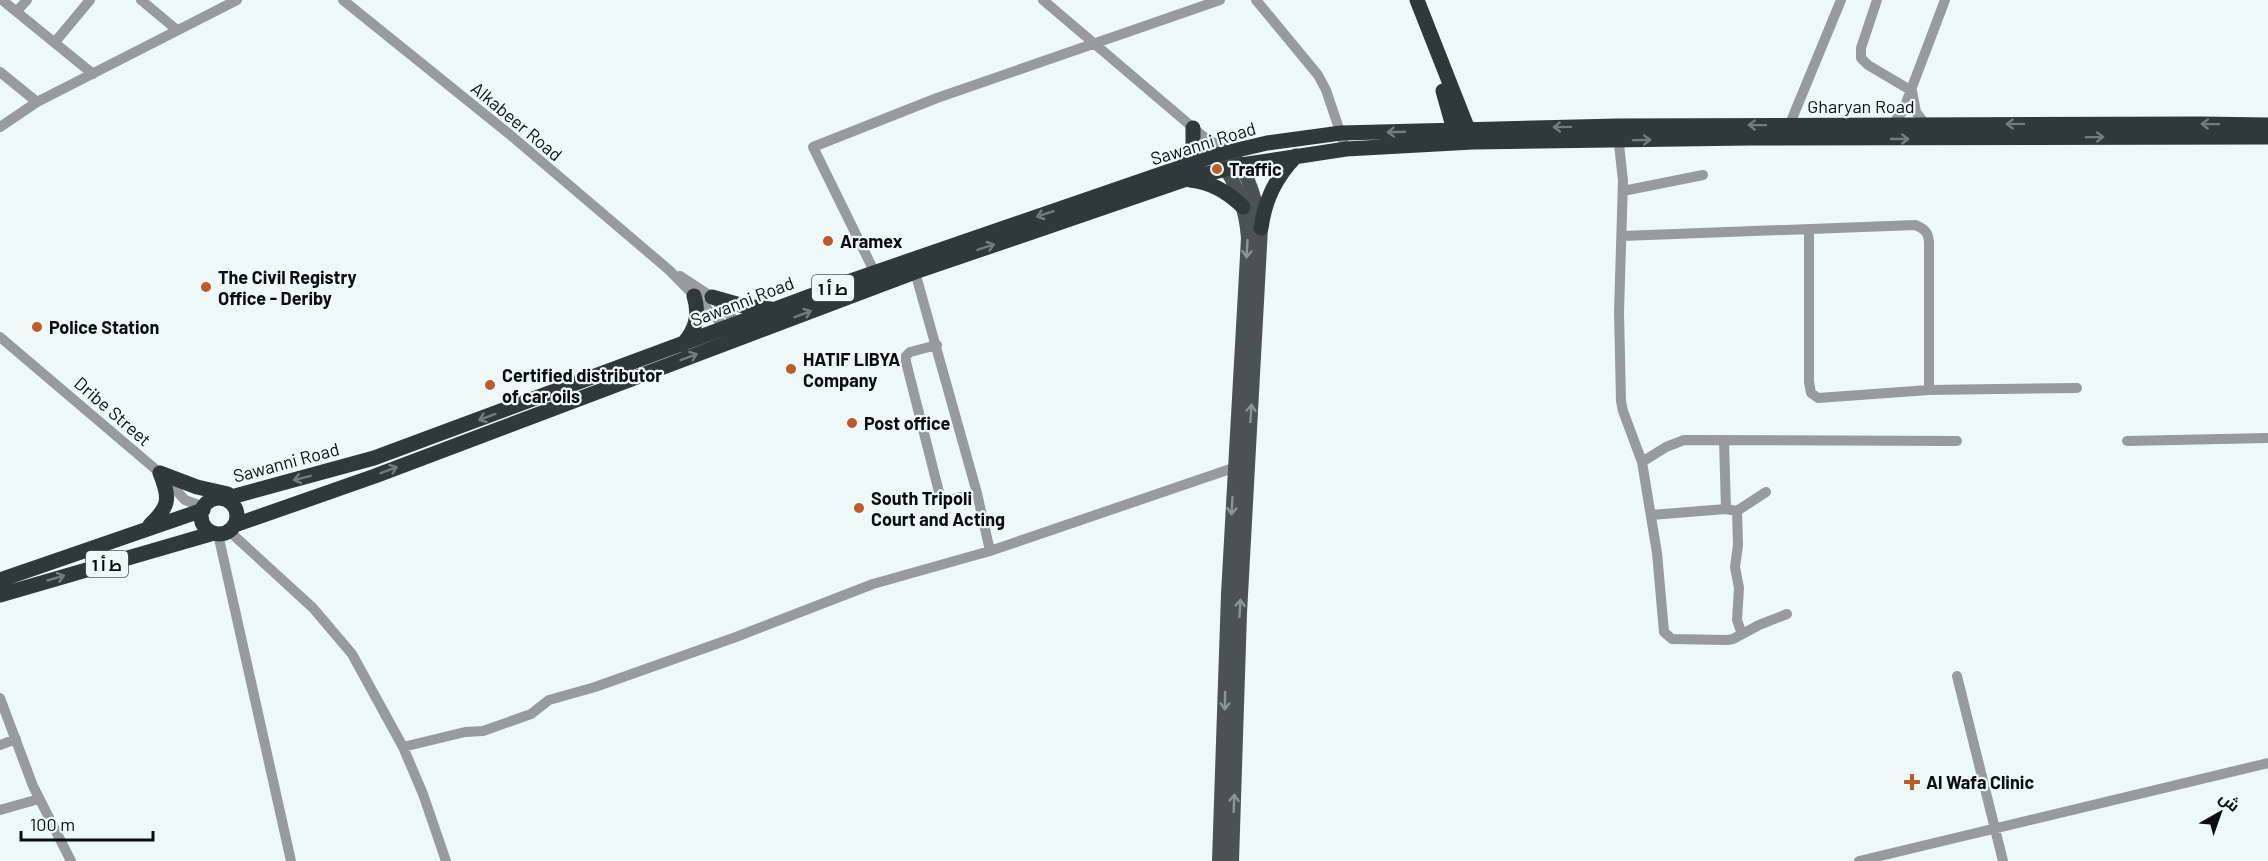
<svg xmlns="http://www.w3.org/2000/svg" width="2268" height="861" viewBox="0 0 2268 861" font-family="Barlow,Cairo,sans-serif">
  <style>
    .lines { fill: none; stroke-linecap: round; stroke-linejoin: round }
    .minor { stroke: #969b9b; stroke-width: 10 }
    .major { stroke: #4a5252; stroke-width: 14 }
    .highway { stroke: #303939; stroke-width: 15 }
    .oneway { stroke: #727c7c }
    .oneway2 { stroke: #8b9595 }
    .poi-dot { fill: #bf5a29; stroke: #edf9f9; stroke-width: 2 }
    .labels { text-anchor: middle; dominant-baseline: central; stroke-width: 4.5; stroke-linejoin: round; paint-order: stroke }
    .shield { fill: #edf9f9; stroke: #4e5454; stroke-width: 1.5 }
    .shield-label { font-size: 16px; font-weight: bold; fill: #0a0e0e }
    .street-label { font-size: 18px; fill: #0a0e0e; stroke: #edf9f9 }
    .poi-label { font-size: 18px; font-weight: bold; fill: #0a0e0e; stroke: #edf9f9; text-anchor: start }
  </style>
  <rect width="100%" height="100%" fill="#edf9f9"/>
  <g class="lines">
    <path class="minor" d="M2,0l91,74
      M141,0l36,30
      M343,0l165,133 161,137 61,62
      M1043,0l161,137 26,15
      M1256,0l62,75 8,15 20,59
      M1877,0l-16,48v10l7,7 44,26 4,21 10,13
      M17,11l10,-11
      M55,42l35,-42
      M0,72l37,30
      M1789,126l52,-126
      M1891,126l12,-15 42,-111
      M0,127l37,-25 200,-102
      M1618,135l5,46 -4,131 2,89 2,10 19,51 15,91 7,79 8,7 55,1 6,-1 26,-14 28,-11
      M1623,191l80,-16
      M1809,230v152l2,11 7,5 111,-8 148,-2
      M1622,236l293,-11c10,4 13,7 14,17v148
      M915,272l62,221 13,58
      M875,273l-62,-126 124,-49 283,-98
      M680,276l32,21 29,30
      M0,337l160,136 25,27 19,7
      M937,345l-27,7 -4,4v6l34,134 8,4 29,-7
      M1724,440l2,69
      M2127,441l141,-3
      M1642,462l24,-15 18,-7 273,1
      M1737,511l1,34 -3,22 4,21 -2,32 5,14
      M1651,515l75,-6 11,2 29,-19
      M229,531l84,77 39,46 51,93 20,47 23,67
      M218,534l73,327
      M1957,676l46,185
      M0,698l33,88 38,75
      M0,745l16,-6
      M403,747l62,-15 18,-1 48,-17 18,-14 46,-13 141,-50 137,-53 117,-33 252,-86
      M0,810l39,-11
      M1859,861l409,-98"/>
    <path class="major" d="M1219,861l9,-267 20,-356c-2,-27 -11,-54 -27,-76
      M1232,861l8,-248 21,-385c-5,-24 -10,-50 -26,-70"/>
    <path class="highway" d="M1417,0l54,137
      M1443,91l13,46
      M1183,168l10,-19v-21
      M1190,180c21,2 38,12 53,27
      M1261,228c4,-29 15,-51 35,-72
      M712,297l32,9 27,3
      M682,345c14,-15 18,-30 12,-49
      M160,473l37,14 31,7
      M201 516a18 18 0 1 1 36 0a18 18 0 1 1-36 0Z
      M224,499l150,-41 482,-179 360,-124 51,-12 74,-10 276,-7 584,-2 67,1
      M150,525c20,-19 20,-27 10,-52
      M235,525l140,-49 540,-204 269,-92 57,-15 105,-16 127,-7 277,-4 518,-1
      M0,580l203,-70
      M0,595l214,-62"/>
  </g>
  <defs><path id="oneway-shaft" d="M-6 0H5M1.5-3L5.5 0L1.5 3" fill="none" stroke-width="1.6" stroke-linecap="round" stroke-linejoin="round" transform="scale(1.5)"/></defs>
  <g class="oneway">
    <use href="#oneway-shaft" transform="translate(2015 124) rotate(179)"/>
    <use href="#oneway-shaft" transform="translate(2210 124) rotate(-179)"/>
    <use href="#oneway-shaft" transform="translate(1757 125) rotate(-179)"/>
    <use href="#oneway-shaft" transform="translate(1562 127) rotate(179)"/>
    <use href="#oneway-shaft" transform="translate(1396 132) rotate(178)"/>
    <use href="#oneway-shaft" transform="translate(2095 137) rotate(-1)"/>
    <use href="#oneway-shaft" transform="translate(1900 139)"/>
    <use href="#oneway-shaft" transform="translate(1642 140) rotate(-2)"/>
    <use href="#oneway-shaft" transform="translate(1045 214) rotate(161)"/>
    <use href="#oneway-shaft" transform="translate(986 247) rotate(-19)"/>
    <use href="#oneway-shaft" transform="translate(803 314) rotate(-21)"/>
    <use href="#oneway-shaft" transform="translate(689 357) rotate(-21)"/>
    <use href="#oneway-shaft" transform="translate(487 417) rotate(160)"/>
    <use href="#oneway-shaft" transform="translate(389 470) rotate(-21)"/>
    <use href="#oneway-shaft" transform="translate(302 478) rotate(166)"/>
    <use href="#oneway-shaft" transform="translate(56 578) rotate(-16)"/>
  </g>
  <g class="oneway2">
    <use href="#oneway-shaft" transform="translate(1247 249) rotate(93)"/>
    <use href="#oneway-shaft" transform="translate(1251 413) rotate(-86)"/>
    <use href="#oneway-shaft" transform="translate(1232 506) rotate(93)"/>
    <use href="#oneway-shaft" transform="translate(1240 608) rotate(-87)"/>
    <use href="#oneway-shaft" transform="translate(1225 701) rotate(91)"/>
    <use href="#oneway-shaft" transform="translate(1234 803) rotate(-88)"/>
  </g>
  <g class="poi-dot">
    <circle cx="1217" cy="169" r="6"/>
    <circle cx="828" cy="241" r="6"/>
    <circle cx="206" cy="287" r="6"/>
    <circle cx="37" cy="327" r="6"/>
    <circle cx="791" cy="369" r="6"/>
    <circle cx="490" cy="385" r="6"/>
    <circle cx="852" cy="423" r="6"/>
    <circle cx="859" cy="508" r="6"/>
    <path d="M1909 773h6v6h6v6h-6v6h-6v-6h-6v-6h6z"/>
  </g>
  <g class="labels">
    <g class="shield">
      <rect x="812" y="275" width="42" height="26" rx="4.5"/>
      <rect x="86" y="551" width="42" height="26" rx="4.5"/>
    </g>
    <g class="shield-label">
      <text x="833" y="288">ط أ 1</text>
      <text x="107" y="564">ط أ 1</text>
    </g>
    <g class="street-label">
      <text x="1861" y="106">Gharyan Road</text>
      <text transform="translate(517 121) rotate(40)">Alkabeer Road</text>
      <text transform="translate(1203 143) rotate(-17)">Sawanni Road</text>
      <text transform="translate(742 301) rotate(-21)">Sawanni Road</text>
      <text transform="translate(113 411) rotate(41)">Dribe Street</text>
      <text transform="translate(286 462) rotate(-15)">Sawanni Road</text>
    </g>
    <g class="poi-label">
      <text x="1229" y="169">Traffic</text>
      <text x="840" y="241">Aramex</text>
      <text x="218" y="277">The Civil Registry<tspan x="218" dy="21">Office - Deriby</tspan></text>
      <text x="49" y="327">Police Station</text>
      <text x="803" y="359">HATIF LIBYA<tspan x="803" dy="21">Company</tspan></text>
      <text x="502" y="375">Certified distributor<tspan x="502" dy="21">of car oils</tspan></text>
      <text x="864" y="423">Post office</text>
      <text x="871" y="498">South Tripoli<tspan x="871" dy="21">Court and Acting</tspan></text>
      <text x="1926" y="782">Al Wafa Clinic</text>
    </g>
  </g>
  <g transform="translate(2220 813) rotate(40)" stroke="#edf9f9" stroke-width="4.5" paint-order="stroke">
  <path d="M0-4.5L10 22L0 15L-10 22Z" fill="#0a0e0e"/>
  <text y="-9" font-size="16" font-weight="bold" text-anchor="middle" fill="#0a0e0e">ش</text>
  </g>
  <path d="M21 831v9h132v-9" fill="none" stroke="#0a0e0e" stroke-width="3"/>
  <text x="30" y="831" font-size="18" fill="#0a0e0e" stroke="#edf9f9" stroke-width="4.5" paint-order="stroke">100 m</text>
</svg>
